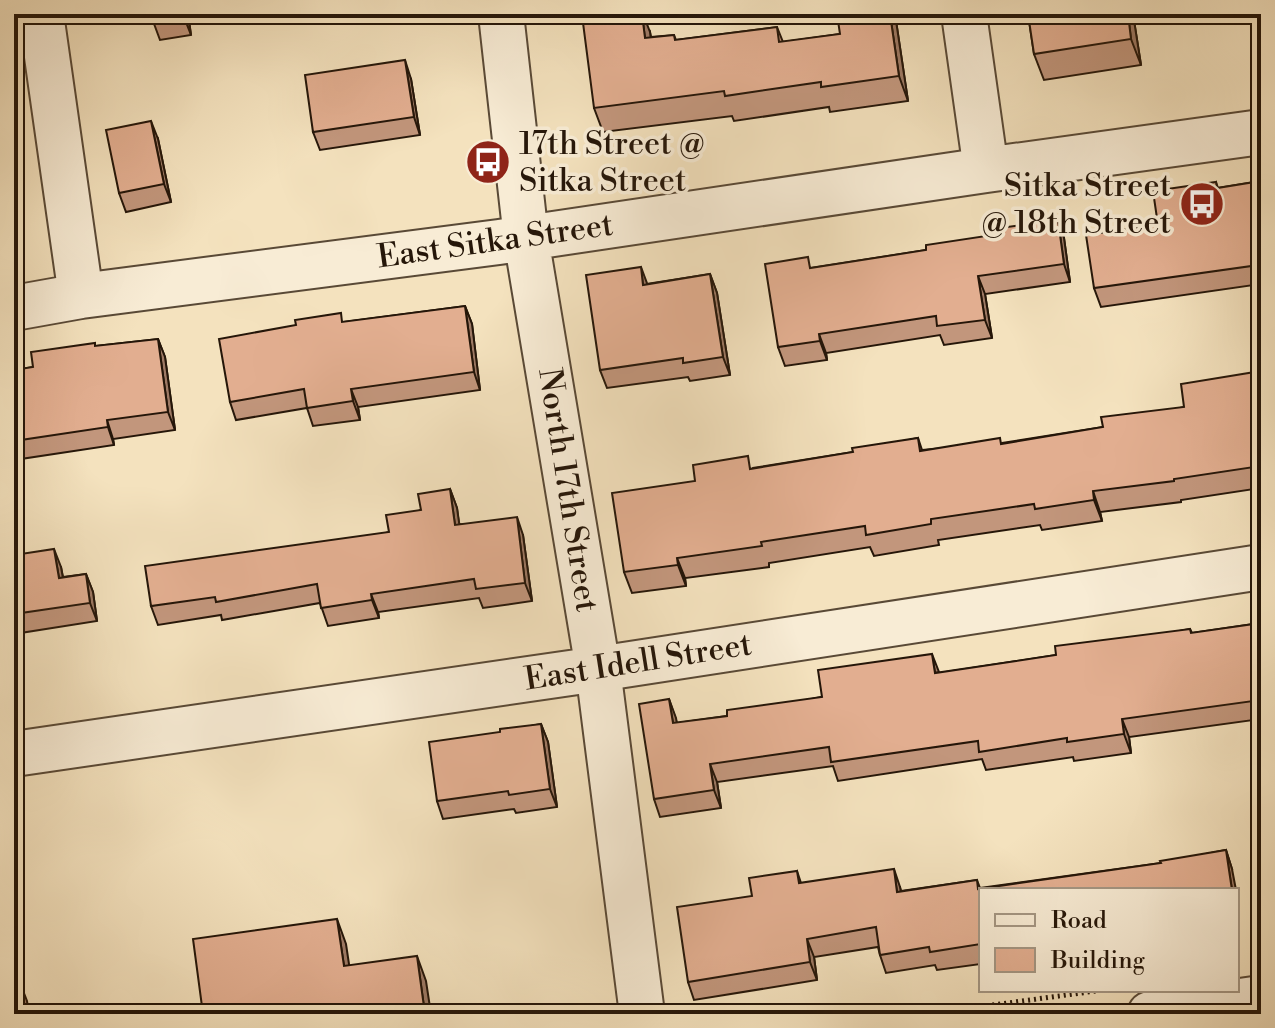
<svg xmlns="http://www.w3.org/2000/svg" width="1275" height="1028" viewBox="0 0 1275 1028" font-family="'Libre Bodoni',serif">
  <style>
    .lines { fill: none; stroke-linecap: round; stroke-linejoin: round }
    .minor-casing { stroke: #594936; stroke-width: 48 }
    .path { stroke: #251609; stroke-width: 5; stroke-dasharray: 2 4; stroke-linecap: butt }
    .minor { stroke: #f8ecd5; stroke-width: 44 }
    .wall { fill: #c2967c; stroke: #251609; stroke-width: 2 }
    .shaded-wall { fill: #9e7a65; stroke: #251609; stroke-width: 2 }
    .building { fill: #e2ae90; stroke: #251609; stroke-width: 2 }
    .labels { text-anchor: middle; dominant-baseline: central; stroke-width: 7; stroke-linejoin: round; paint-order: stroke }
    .poi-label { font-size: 32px; fill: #251609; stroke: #f8ecd5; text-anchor: start }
    .street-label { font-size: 32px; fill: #251609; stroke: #f8ecd5 }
  </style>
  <rect width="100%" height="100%" fill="#f4e2be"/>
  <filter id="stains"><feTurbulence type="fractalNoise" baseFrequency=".0025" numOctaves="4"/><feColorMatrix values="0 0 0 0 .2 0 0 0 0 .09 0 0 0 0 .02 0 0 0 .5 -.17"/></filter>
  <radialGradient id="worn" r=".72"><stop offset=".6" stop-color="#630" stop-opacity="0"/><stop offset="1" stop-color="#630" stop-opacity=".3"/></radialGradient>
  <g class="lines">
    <g class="minor-casing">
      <path id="minor" d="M41,14l40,282
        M501,14l25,224 72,431 44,345
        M964,14l22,156
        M14,308l67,-12 418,-54 487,-72 275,-38
        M14,754l584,-85 663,-102
        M1150,1014l111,-16"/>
    </g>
    <path class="path" d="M927,1014l176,-24"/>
    <use href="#minor" class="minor"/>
  </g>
  <path class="wall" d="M188,14l3,21 -31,5 -7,-19z
    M895,14l13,87 -78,11 -1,-5 -95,14 -2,-5 -129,16 -9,-24 56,-76 1,5 23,-2 2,5 101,-13 6,15 57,-8z
    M1028,14h105l8,51 -97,15 -10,-26z
    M411,79l9,56 -100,15 -7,-18z
    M158,139l13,63 -45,10 -7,-19z
    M1261,181v103l-160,23 -7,-19 64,-63 58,-43 2,6z
    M1058,220l6,18 6,44 -85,12 7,44 -48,7 -4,-10 -114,18 1,7 -42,6 -7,-19 34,-79 114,-18z
    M710,274l7,19 13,82 -40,6 -2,-4 -81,11 -7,-18 47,-86z
    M465,306l7,18 8,66 -122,17 2,13 -47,6 -6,-18 -71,12 -6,-18 114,-80z
    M158,339l7,18 10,73 -62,9 1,6 -100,15v-90l19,-3 63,-21z
    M1261,371v117l-80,12v2l-81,10 2,9 -60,9 -2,-5 -102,15 1,5 -65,11 -4,-9 -101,16v4l-84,11 1,8 -54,7 -8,-21 129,-104 100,-16 65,-14 4,12 80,-7 101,-16 81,-20z
    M450,489l7,19 2,16 64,11 9,66 -49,7 -4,-10 -101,14 1,6 -51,8 -8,-23 -98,17 -1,-5 -63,10 -7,-19 238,-74z
    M14,555l47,12 2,10 23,-3 7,18 4,29 -83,13z
    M1261,623v96l-132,18 2,16 -57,8 -1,-4 -87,13 -4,-11 -144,22 -5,-15 -116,16 4,26 -61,9 -6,-18 15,-100 8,24 50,-7 212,-43 117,-18 134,-26 2,4z
    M541,724l7,18 9,65 -41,6 -2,-4 -71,10 -6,-18 63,-69z
    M1226,850l6,19 -251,21v74l-44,6 -2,-5 -49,8 -6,-18 -2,-8 -64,10 3,23 -123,20 -6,-18 64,-86 45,-25 4,12 99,4 1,4 76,-11 3,8 181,-25z"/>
  <path class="shaded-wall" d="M184,14h4l3,21 -7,-18z
    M642,14h1l7,18 4,31 -9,-25z
    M890,14h5l13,87 -9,-25z
    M1128,14h5l8,51 -10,-26z
    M405,60l6,19 9,56 -6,-18z
    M151,121l7,18 13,63 -7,-18z
    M1058,220l6,18 6,44 -6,-18z
    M641,267l7,19 -5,-1z
    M710,274l7,19 13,82 -7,-18z
    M978,276l7,18 7,44 -7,-18z
    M465,306l7,18 8,66 -6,-18z
    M819,334l7,19 1,7 -7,-19z
    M158,339l7,18 10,73 -7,-18z
    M351,389l7,18 2,13 -7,-19z
    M107,420l6,19 1,6 -6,-18z
    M450,489l7,19 5,35 -7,-18z
    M1093,491l7,21 2,9 -8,-21z
    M517,517l6,18 9,66 -7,-18z
    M54,549l7,18 5,29 -7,-18z
    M677,558l8,20 1,8 -8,-21z
    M86,574l7,18 4,29 -7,-18z
    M371,594l7,18 1,6 -7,-18z
    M932,654l7,18 -4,1z
    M669,699l7,19 4,24 -7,-19z
    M1122,719l7,18 2,16 -7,-19z
    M541,724l7,18 9,65 -7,-18z
    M710,764l7,18 4,26 -7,-18z
    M1226,850l6,19 4,21h-4z
    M894,869l6,18 4,23 -7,-18z
    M337,919l9,25 7,47 -9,-25z
    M807,939l7,18 3,23 -7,-18z
    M417,956l9,25 5,33h-6z
    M17,975l10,26 2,13h-6z"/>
  <path class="building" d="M152,14h32v3l-31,4z
    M588,14h54l3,24 29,-3 1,5 102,-13 2,15 61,-8 -3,-20h53l9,62 -78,11v-5l-96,14 -1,-5 -130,17 -12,-93z
    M1028,14h100l3,25 -97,15z
    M1257,14h4v23l-1,1z
    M405,60l9,57 -101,15 -8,-57z
    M151,121l13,63 -45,9 -13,-63z
    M1261,181v101l-2,-17 -165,23 -8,-53 72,-10 -5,-34 63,-9 1,6z
    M1058,220l6,44 -86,12 7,44 -48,6 -1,-10 -117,18 1,7 -42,6 -13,-83 43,-7 2,11 116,-18v-5l67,-10v-6z
    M641,267l2,18 67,-11 13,83 -40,6v-5l-83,12 -14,-95z
    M465,306l9,66 -123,17 2,12 -46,7 -3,-19 -74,13 -11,-63 77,-14 -1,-5 46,-7 1,9z
    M158,339l10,73 -61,8 1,7 -94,14v-71l19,-3 -2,-15 64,-9v3z
    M1261,371v95l-87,13v2l-81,10 1,9 -59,9 -1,-5 -103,15v5l-65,11 -1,-9 -104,16 1,4 -85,12 1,7 -54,7 -12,-79 83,-12 -2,-16 55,-9 2,13 103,-17 -1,-4 66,-10 2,13 80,-13 1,6 102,-17 -2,-10 83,-10 -3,-23z
    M450,489l5,36 62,-8 8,66 -49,6 -2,-10 -103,15 1,6 -51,8 -4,-24 -101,18 -1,-5 -64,9 -6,-40 244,-34 -3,-17 35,-5 -3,-16z
    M54,549l5,29 27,-4 4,29 -76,11v-59z
    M1261,623v77l-139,19 2,15 -57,8v-4l-88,14 -1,-11 -147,21 -2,-15 -119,17 4,26 -60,9 -15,-95 30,-5 4,24 54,-7v-6l95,-13 -4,-27 114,-16 3,19 121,-18 -1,-9 135,-17 1,4z
    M541,724l9,65 -41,6 -1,-4 -71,10 -8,-59 71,-10v-3z
    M1226,850l6,40h-251v54l-51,8 -1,-5 -49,8 -4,-28 -69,12 3,23 -122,20 -11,-75 75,-11 -3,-18 48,-7 2,12 95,-14 3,23 80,-12 1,9 183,-26 -1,-2z
    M337,919l7,47 73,-10 8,58h-222l-10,-75z
    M14,975h3l6,39h-9z"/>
  <defs>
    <g id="bus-disc" transform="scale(2.3)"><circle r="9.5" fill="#8f2418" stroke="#f8ecd5"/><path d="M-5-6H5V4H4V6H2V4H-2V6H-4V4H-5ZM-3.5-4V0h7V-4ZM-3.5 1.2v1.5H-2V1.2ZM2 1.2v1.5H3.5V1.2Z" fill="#fff"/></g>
  </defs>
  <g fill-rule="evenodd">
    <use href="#bus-disc" x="488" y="162"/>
    <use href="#bus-disc" x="1202" y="204"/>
  </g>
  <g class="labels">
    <g class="poi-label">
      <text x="519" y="144">17th Street @<tspan x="519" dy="37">Sitka Street</tspan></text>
      <text x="1171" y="186" text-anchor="end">Sitka Street<tspan x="1171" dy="37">@ 18th Street</tspan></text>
    </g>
    <g class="street-label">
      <text transform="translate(495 241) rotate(-8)">East Sitka Street</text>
      <text transform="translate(568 490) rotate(81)">North 17th Street</text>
      <text transform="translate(638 662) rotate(-9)">East Idell Street</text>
    </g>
  </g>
  <rect width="1275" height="1028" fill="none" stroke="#f4e2be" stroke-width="48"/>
  <rect x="16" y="16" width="1243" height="996" fill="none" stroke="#251609" stroke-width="4"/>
  <rect x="24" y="24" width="1227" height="980" fill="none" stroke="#251609" stroke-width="2"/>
  <rect x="979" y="888" width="260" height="104" fill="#f8ecd5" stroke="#a49683" stroke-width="2"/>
  <rect x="995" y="914" width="40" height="12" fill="#f8ecd5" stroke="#a49683" stroke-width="2"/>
  <text x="1051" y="928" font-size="24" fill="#251609">Road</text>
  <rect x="995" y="948" width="40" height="24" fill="#e2ae90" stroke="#a49683" stroke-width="2"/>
  <text x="1051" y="968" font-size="24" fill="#251609">Building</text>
  <rect width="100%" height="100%" filter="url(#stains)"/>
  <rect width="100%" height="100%" fill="url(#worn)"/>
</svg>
